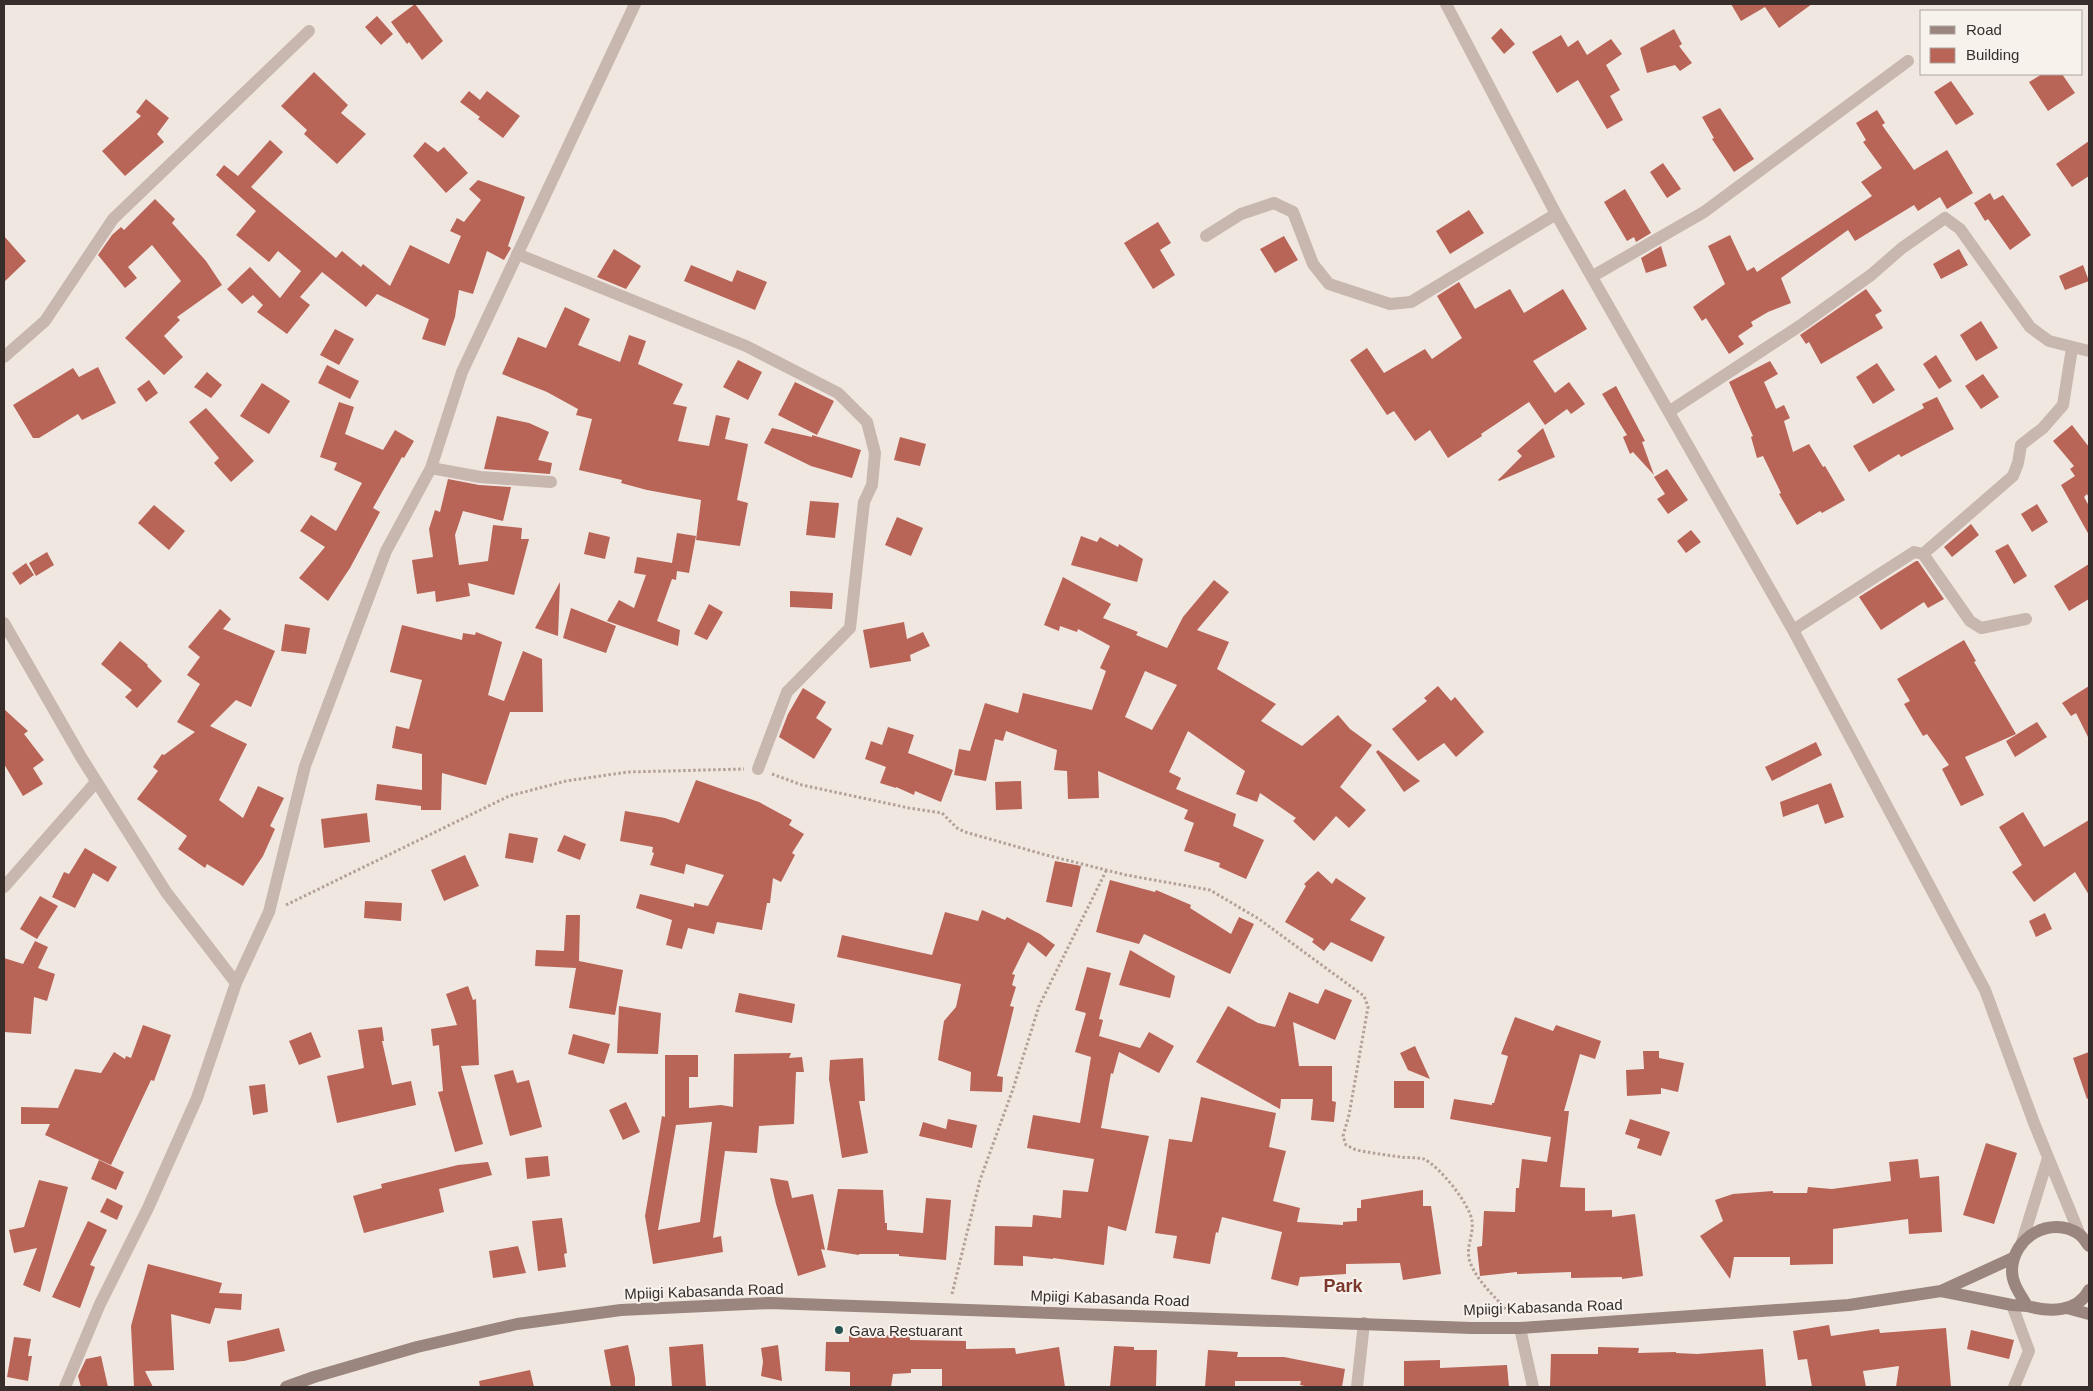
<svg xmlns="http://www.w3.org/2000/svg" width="2093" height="1391" viewBox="0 0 2093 1391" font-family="Helvetica,sans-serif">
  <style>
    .building { fill: #b86457; fill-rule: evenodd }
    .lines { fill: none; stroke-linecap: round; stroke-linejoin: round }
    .path { stroke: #b3a198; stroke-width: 3; stroke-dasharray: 2.5 2.5; stroke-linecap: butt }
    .street { stroke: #c8b7ae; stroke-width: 12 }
    .secondary { stroke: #9b867f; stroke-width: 12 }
    .poi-dot { fill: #255452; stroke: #f8f2ed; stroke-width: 2 }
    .labels { text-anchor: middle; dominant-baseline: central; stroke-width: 4; stroke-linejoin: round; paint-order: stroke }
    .street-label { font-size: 15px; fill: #372e2b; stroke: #f8f2ed }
    .poi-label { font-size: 15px; fill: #372e2b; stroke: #f8f2ed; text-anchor: start }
    .quarter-label { font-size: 18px; font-weight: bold; fill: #7d382e; stroke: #f8f2ed }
  </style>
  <rect width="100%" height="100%" fill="#f1e7e1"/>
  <path class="building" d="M415,4l28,37 -21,19 -13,-18 -2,2 -16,-22z
    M1731,4h81l-33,24 -14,-21 -24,14z
    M377,16l16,18 -12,11 -16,-18z
    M1501,28l14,16 -11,10 -13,-16z
    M1674,29l8,15 -3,2 13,17 -12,8 -5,-6 -28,8 -7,-25z
    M1561,35l7,12 10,-7 9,15 24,-16 11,15 -16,11 14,25 -10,6 13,24 -16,9 -29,-49 -21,13 -25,-41z
    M314,72l34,33 -7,8 25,21 -29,30 -33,-30 3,-4 -26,-24z
    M2042,74h20l13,19 -27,18 -19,-29z
    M1951,81l23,33 -18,11 -22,-33z
    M469,91l11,9 7,-9 33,25 -17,22 -25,-19 2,-2 -20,-15z
    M146,99l23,19 -12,16 7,8 -39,34 -23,-25 39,-35 -5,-4z
    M1720,108l34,51 -20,13 -22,-33 2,-1 -12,-21z
    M1877,110l8,13 -3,2 32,45 33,-20 26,43 -26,16 -7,-12 -22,14 -4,-6 -59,36 -7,-11 -67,48 10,25 -23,9 -17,10 2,4 -15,10 6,8 -15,10 -23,-36 -4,3 -9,-14 32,-23 -17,-38 22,-11 17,36 7,-4 3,5 115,-76 -11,-14 21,-14 -19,-26 3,-2 -10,-17z
    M270,140l13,12 -32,35 85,71 6,-7 19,16 2,-3 27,22 20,-41 39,19 12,-28 -11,-5 7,-13 7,4 17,-22 -12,-11 9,-9 47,17 -17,49 3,2 -7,12 -17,-9 -14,43 -14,-4 -4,27 -10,29 -23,-7 7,-20 -52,-25 -11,13 -44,-35 -22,25 10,8 -23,29 -30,-22 6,-7 -10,-10 -11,9 -15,-15 23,-22 30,31 21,-27 -23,-20 -9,11 -33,-27 20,-24 -40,-36 8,-10 14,11z
    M2089,141v35l-17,11 -16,-23z
    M425,142l13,10 6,-5 24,26 -22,20 -33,-37z
    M1663,163l18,26 -14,9 -17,-26z
    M1625,189l26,44 -15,9 -2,-5 -7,4 -23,-39z
    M1990,193l4,7 9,-5 28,40 -21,15 -22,-31 -3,2 -11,-18z
    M155,199l20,20 -3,4 34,38 16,24 -45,32 3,3 -16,16 19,21 -19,18 -39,-37 56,-57 -29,-36 -24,22 9,11 -12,10 -27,-33 14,-20 9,-8 3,3z
    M1469,210l15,23 -34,21 -14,-23z
    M1158,222l13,21 -11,7 15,25 -22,14 -29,-46z
    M4,236l22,25 -22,21z
    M1284,236l14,24 -23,13 -15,-24z
    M1661,246l6,20 -21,7 -5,-15z
    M614,249l27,17 -15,23 -29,-12z
    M1959,249l9,16 -27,14 -8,-15z
    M691,265l41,17 5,-12 30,12 -12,28 -71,-29z
    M2083,265l6,16 -24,9 -6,-14z
    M1459,282l16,27 35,-20 14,24 39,-24 24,40 -54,32 22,32 14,-11 16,22 -14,10 -4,-5 -22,16 -16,-23 -48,32 1,2 -34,22 -18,-28 -15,11 -21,-30 -7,4 -37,-55 17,-12 17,25 41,-24 7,10 30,-21 -25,-42z
    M1866,289l16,22 -7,4 8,13 -62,36 -12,-22 -3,2 -6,-9z
    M565,307l25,12 -12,26 42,17 9,-27 17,6 -8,23 45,20 -10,20 14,3 -9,34 31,5 7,-31 14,3 -5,21 23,5 -11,56 11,3 -8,43 -44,-6 5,-40 -54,-10 -26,-7 1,-3 -43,-10 13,-51 -16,-4 2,-6 -31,-17 -45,-18 16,-37 28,11z
    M1981,321l17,27 -22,13 -16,-26z
    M335,329l19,10 -15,26 -19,-10z
    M1936,355l16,26 -13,8 -16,-25z
    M738,360l24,12 -14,28 -25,-13z
    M1770,361l8,13 -14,8 12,27 8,-4 6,13 -6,3 9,31 16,-8 14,23 2,-1 20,34 -23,13 -2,-2 -23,14 -18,-31 2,-1 -18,-37 -6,2 -6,-21 2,-1 -24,-54z
    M1877,363l18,27 -22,14 -17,-27z
    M327,365l32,16 -9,18 -32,-16z
    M98,367l18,36 -34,17 -4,-6 -39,24h-6l-20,-33 60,-37 6,9z
    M207,372l15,13 -11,13 -17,-11z
    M1983,374l16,23 -18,12 -16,-23z
    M149,380l9,13 -12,9 -9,-13z
    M795,382l39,19 -17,34 -39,-20z
    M262,383l28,18 -21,33 -29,-18z
    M1616,386l29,55 -3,1 12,33 -21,-23 -3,2 -7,-17 4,-2 -25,-41z
    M1937,397l17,32 -53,28 -2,-3 -30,18 -16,-26 71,-38 -2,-4z
    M339,402l15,5 -9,27 38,16 12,-20 19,11 -10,17 -2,-1 -29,51 7,4 -30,56 -22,33 -29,-23 26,-31 -25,-16 11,-16 25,16 26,-48 -28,-13 3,-7 -17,-6z
    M206,408l48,53 -23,21 -17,-19 5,-5 -30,-36z
    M497,416l32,7 20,9 -11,28 14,3 -2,11 -66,-5z
    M2072,425l17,22v51l-2,-4 -3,3 5,9v29l-28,-50 14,-9 -5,-7 4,-3 -21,-25z
    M772,428l40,9v-2l49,15 -9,28 -41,-12 -47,-23z
    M1543,428l12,29 -56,24 -1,-1 24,-24 -5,-5z
    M900,437l26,7 -6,22 -26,-6z
    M1667,469l21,31 -20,14 -11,-15 8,-5 -11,-17z
    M448,479l31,6 32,2 -8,34 -40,-10 -8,24 4,30 29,-4 5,-36 29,3 -1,11h8l-15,56 -46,-12 2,13 -34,6 -1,-11 -18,3 -5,-34 21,-3 -4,-28 6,-19 5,2z
    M810,501l29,2 -4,35 -29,-3z
    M2037,504l11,18 -16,10 -11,-18z
    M154,505l31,26 -16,19 -31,-27z
    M897,517l26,11 -12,28 -26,-11z
    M1971,524l8,11 -27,22 -8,-10z
    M1691,530l10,12 -15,11 -9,-12z
    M589,532l21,5 -5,22 -21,-5z
    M677,533l19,3 -7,37 -12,-2 -1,9 -4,-1 -15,42 23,9 -2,16 -71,-25 12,-21 15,8 12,-33 -12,-2 3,-16 35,6z
    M1081,536l16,6 3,-5 18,10 1,-3 24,15 -6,23 -66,-17z
    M2008,544l19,32 -13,8 -19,-33z
    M47,552l7,13 -18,11 -7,-13z
    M1916,561h2l26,38 -16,9 -4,-6 -43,28 -22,-33z
    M26,563l8,12 -14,10 -8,-12z
    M2089,564v35l-20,12 -15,-25z
    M1063,577l48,27 -8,14 35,14 -2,3 31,13 16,-31 31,-37 15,12 -32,38 32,12 -12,27 59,35 -15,17 41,25 36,-31 12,14 22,16 -32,42 26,23 -17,18 -13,-12 -22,25 -21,-20 3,-3 -36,-25 -3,9 -21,-8 9,-23 -57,-40 -19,41 12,6 -5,11 60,25 -3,12 31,14 -18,39 -27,-12 1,-4 -36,-12 10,-28 -10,-4 4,-9 -90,-39 1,27 -31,1 -1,-28 -13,-1 3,-20 -51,-19 -3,10 -8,-2 -9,42 -32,-6 5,-26 11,2 15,-48 33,10 5,-20 69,17 14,-39 -6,-3 10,-22 -32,-17 -1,3 -17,-6 -1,5 -15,-6zM1145,671l32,14 -25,45 -27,-13z
    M560,582l-2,54 -23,-8z
    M790,591l43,2 -1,16 -42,-2z
    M709,604l14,8 -16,28 -13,-6z
    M571,608l45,18 -10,27 -43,-15z
    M220,609l11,10 -8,10 52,22 -24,56 -15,-7 -26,26 37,18 -28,56 24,18 15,-32 26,12 -14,28 5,3 -12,27 -20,30 -36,-22 -2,4 -27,-19 9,-13 -50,-37 21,-28 -5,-4 9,-13 2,1 31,-23 -18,-10 23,-38 -13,-9 13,-18 -12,-10z
    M904,622l3,17 16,-7 7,14 -20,9 1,6 -41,7 -7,-38z
    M285,624l25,4 -4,26 -25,-3z
    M402,625l60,15 1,-7 12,2 1,-3 26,10 -14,53 16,6 19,-50 19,8 1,53h-33l-24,73 -44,-12 -1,37h-20v-4l-46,-6 2,-16 45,6v-36l-30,-6 4,-22 13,3 13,-49 -32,-8z
    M1964,640l12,21 -2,1 42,72 -51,23 19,38 -23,11 -19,-37 7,-4 -22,-31 -4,2 -19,-32 6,-3 -13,-22z
    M120,641l28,24 -1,1 15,15 -25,27 -12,-11 7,-7 -31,-26z
    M1438,686l13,15 4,-4 29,35 -28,25 -12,-14 -26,18 -26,-32 35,-28 -3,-3z
    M2089,686v53l-13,-26 -5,3 -9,-13z
    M803,688l23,14 -10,16 16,11 -18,30 -35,-22 9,-23z
    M4,709l24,22 -4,3 20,26 -11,8 10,16 -20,12 -19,-32z
    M2037,722l10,15 -32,20 -9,-16z
    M888,727l26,8 -6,18 45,17 -12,32 -26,-11 -1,4 -18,-8v1l-16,-5 6,-16 -21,-8 6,-18 11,4z
    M1816,742l6,13 -50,26 -7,-14z
    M1378,750l42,31 -16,11 -28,-40z
    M696,780l63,22 33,18 -3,5 15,9 -12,19 3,2 -14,27 -8,-4 -3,25h-3l-5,27 -45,-8 -3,12 -26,-6 -6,21 -16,-4 6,-25 -36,-12 4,-14 54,13v-4l14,3 16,-31 -38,-11 -2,10 -34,-9 4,-12 -2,-1 1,-5 -33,-6 5,-30 40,7 14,5z
    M1021,781l1,28 -26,1 -1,-28z
    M1831,783l13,34 -19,7 -7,-20 -35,13 -3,-15z
    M2023,812l21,35 45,-27v75l-14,-23 -41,30 -22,-30 10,-7 -23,-38z
    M367,813l3,29 -46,6 -3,-29z
    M509,833l29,5 -5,25 -28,-5z
    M564,835l22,9 -6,16 -23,-9z
    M85,848l32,19 -9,15 -15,-9 -18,35 -23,-11 12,-25 5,2z
    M465,855l14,31 -35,15 -13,-31z
    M1055,861l26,5 -9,41 -26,-5z
    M1318,871l14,13 4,-6 30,20 -16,22 35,17 -13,25 -41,-20 -7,9 -12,-9 2,-3 -29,-17 21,-36 -2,-2z
    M1110,880l45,12 1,-2 35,15 -1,3 41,26 8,-17 15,7 -24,50 -86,-40 -5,10 -43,-12z
    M40,896l18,10 -21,33 -17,-10z
    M365,901l37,2 -1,18 -37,-3z
    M982,910l23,10 2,-3 33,17 15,11 -9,12 -18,-15 -16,32 3,1 -3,10 4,2 -6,19 4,1 -17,69 6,1 -1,15 -32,-1 1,-19 -33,-12 6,-39 12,-14 5,-23 -124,-27 5,-22 90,20 13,-43 33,9z
    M2045,913l7,16 -16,8 -7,-16z
    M566,915h14l-1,46 44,9 -8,45 -46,-7 7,-40 -41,-2 1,-16 28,1z
    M35,941l13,6 -10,21 17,6 -8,27 -13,-4 -3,37 -27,-2v-74l19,6z
    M1130,950l45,26 -5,22 -51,-13z
    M1087,967l24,6 -12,46 4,1 -4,16 41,12 9,-16 25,14 -15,27 -40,-21 -6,22 -2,-1 -10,55 48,8 -23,95 -18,-5 -4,39 -51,-7v1l-30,-3v10l-29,-1 1,-39 37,1 1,-12 28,3 2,-28 25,2 6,-33 -67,-11 6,-33 47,8 11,-66 -16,-5 11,-39 -11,-3z
    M468,986l5,14 3,-1 3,66 -18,1 22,78 -28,8 -17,-60 5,-1 -4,-46 -6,1 -2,-17 26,-4 -11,-31z
    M1325,989l27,11 -17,40 -42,-18 6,44h33v35l4,1 -2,20 -23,-2 2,-21h-32l-1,10 -84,-47 32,-56 30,17 17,4 14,-35 29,12z
    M739,993l56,11 -3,19 -57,-11z
    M619,1006l42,7 -3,41 -41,-1z
    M1515,1017l38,14 3,-6 45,16 -6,18 -15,-5 -16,57h5l-9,76 25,1v23l27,-1v7l23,-3 8,62 -21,3v-2l-51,1v-6l-54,2v-2l-37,4 -3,-29 5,-1 2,-35 31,1 1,-24h3l3,-29 25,3 4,-25 -101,-18 4,-20 38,6v-2h2l14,-47 -7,-2z
    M143,1025l28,10 -17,46 -3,-1 -40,85 -66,-30 5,-11h-29v-17l37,1 17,-39 26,4 13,-21 11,7 1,-3 5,2z
    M382,1027l2,14h-2l10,44 19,-4 5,24 -79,18 -10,-47 37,-8 -6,-38z
    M311,1032l10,25 -22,8 -10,-24z
    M573,1034l37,10 -6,20 -36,-10z
    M1415,1046l15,33 -22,-9 -8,-17z
    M1643,1051h16v7l25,5 -6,29 -17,-4v6l-34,2 -1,-26 18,-1z
    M2089,1052v46l-2,1 -14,-41z
    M791,1053l-2,5 13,-1 2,15h-8l-2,52 -35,2 -2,27 -32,-2 -12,87 8,-2 2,16 -70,12 -8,-48 17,-100 3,1v-62h33v22h-9v31l32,-3 12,2 1,-53zM712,1122l-12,100 -42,8 18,-105z
    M863,1058l2,43h-6l9,52 -26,5 -13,-79 1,-19z
    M513,1070l4,13 12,-3 13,47 -32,9 -16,-61z
    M1394,1081h30v27h-30z
    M265,1084l3,28 -15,3 -4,-29z
    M1201,1097l75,16 -7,34 17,4 -13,50 27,7 -3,14 46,3v-3l14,-1v-13h4v-8l62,-10v16h8l10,68 -38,6 -3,-17 -54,1v10l-46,3 -2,9 -27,-7 11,-47 -60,-15 -4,16 -2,-1 -6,32 -37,-6 4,-22 -22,-3 14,-94 23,3z
    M626,1102l14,30 -17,8 -14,-30z
    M948,1119l29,6 -5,23 -53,-12 4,-14 23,7z
    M1630,1119l40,13 -9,24 -24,-8 3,-9 -15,-5z
    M1986,1143l31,10 -23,71 -31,-9z
    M548,1156l2,20 -23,3 -2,-21z
    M1918,1159l2,19 19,-2 3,56 -33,2 -1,-15 -75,10v35l-43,1v-8h-56l-4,22 -30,-43 23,-15 -8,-21 18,-6 40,-3v2h34l1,-6 24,2 59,-8 -2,-19z
    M99,1160l25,12 -8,18 -25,-11z
    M488,1162l4,13 -53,14 5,23 -80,21 -11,-37 29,-8 -1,-4 77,-19z
    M770,1178l18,3 4,17 21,-4 12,56 -4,-1 5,18 -28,9 -22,-72z
    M39,1180l29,7 -28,105 -17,-7 14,-37 -23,5 -5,-23 15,-3z
    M838,1189l45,1 2,33h2v7l36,3 3,-35 25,2 -5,60 -47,-4v-2h-40v1l-32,-5z
    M107,1198l16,8 -6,14 -17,-8z
    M562,1218l5,35 -3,1 2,13 -28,4 -6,-50z
    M88,1221l19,9 -17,35 5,2 -15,41 -28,-11z
    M518,1246l8,27 -33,5 -4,-27z
    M148,1264l74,19 -3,10 23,1 -1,16 -26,-2 -5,16 -39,-10 3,56 -29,1 8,16h-19l-3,-61z
    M1829,1325l2,11 48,-7 1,4 66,-5 5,59h-55l3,-21 -36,5 3,16h-54l-5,-28 -9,1 -5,-29z
    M279,1328l6,23 -41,10 -15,1 -2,-21z
    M1971,1330l43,10 -5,19 -42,-10z
    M910,1335v5l56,1v8l49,-1 1,6 43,-7 6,40h-123v-18h-31v4l-18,1 -2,13h-41v-15l-25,-1 1,-29h23v-6z
    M14,1337l17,2 -3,17h4l-4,25 -21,-4z
    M703,1344l3,43h-34l-3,-40z
    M628,1345l7,33v9h-24l-7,-37z
    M778,1345l4,36 -21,-5 2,-14 -2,-14z
    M1114,1346l20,1v3h23l-1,37h-46z
    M1598,1347l41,1 -1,5 38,-1v1l21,1 66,-5 3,38h-216l1,-33h47z
    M1208,1350l30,2 -1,5h47l61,12 -3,18h-32l-10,-2 1,-4h-66v6h-30z
    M101,1356l7,31h-27l-3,-11 8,-17z
    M1440,1360v8l67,-3 2,22h-105v-26z
    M530,1370l4,17h-54l-1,-6z"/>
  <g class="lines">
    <path class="path" d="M772,774l30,11 107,23 33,5 15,15 8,4 81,23 80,20 84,15 49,29 105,77 4,11 -19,108 -6,21 3,9 10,5c15,3 30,5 45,7 6,1 16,0 23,2 15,7 46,45 48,62 2,14 -7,27 -2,41 8,21 25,34 39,51
      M286,905l223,-109 57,-15 62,-9 116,-3
      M952,1294l28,-114 33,-91 26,-83 68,-137"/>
    <path class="street" d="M1446,4l110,210 237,416 192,360 49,133 46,112
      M1206,236l35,-22 33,-11 19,9 20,52 16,20 61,20 21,-2 145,-88
      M517,254l229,92 92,47 29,29 8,31 -3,32 -8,17 -14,126 -63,64 -29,77
      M1593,276l111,-64 204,-151
      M4,357l41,-36 68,-102 196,-188
      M1670,411l134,-88 67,-48 31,-27 43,-30 15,11 70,98 19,14 40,10
      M431,468l49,9 71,5
      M1923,554l90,-78 5,-13 3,-18 22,-17 20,-23 9,-57
      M4,623l77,134 85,135 70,91
      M1793,630l121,-78 9,2 47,67 11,7 45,-9
      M4,887l92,-105
      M2022,1242l26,-84
      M2012,1305l17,46 -15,36
      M1520,1328l13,59
      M65,1387l35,-83 48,-96 49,-110 39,-115 33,-71 36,-146 81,-215 45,-83 31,-96 173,-368
      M1357,1387l7,-64"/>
    <path class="secondary" d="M2089,1246c-3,-4 -6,-9 -10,-12 -28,-19 -67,3 -67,37 0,13 9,24 15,35 22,6 50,7 62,-16
      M1941,1291l71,14 15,1
      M2067,1308l22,6
      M286,1387l28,-10 103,-30 100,-23 104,-14 149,-7 701,25h49l329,-23 92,-14 72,-33"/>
  </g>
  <circle class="poi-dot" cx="839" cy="1330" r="5"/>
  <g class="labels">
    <g class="street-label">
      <text transform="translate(704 1291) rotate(-2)">Mpiigi Kabasanda Road</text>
      <text transform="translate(1110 1298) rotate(2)">Mpiigi Kabasanda Road</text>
      <text transform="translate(1543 1307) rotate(-2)">Mpiigi Kabasanda Road</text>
    </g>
    <g class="poi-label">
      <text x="849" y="1330">Gava Restuarant</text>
    </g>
    <g class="quarter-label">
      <text x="1343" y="1286">Park</text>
    </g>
  </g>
  <rect width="2093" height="1391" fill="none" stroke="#372e2b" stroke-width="10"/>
  <rect x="1920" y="10" width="162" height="65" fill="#f8f2ed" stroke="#aba49f"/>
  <rect x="1930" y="26" width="25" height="8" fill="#9b867f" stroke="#aba49f"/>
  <text x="1966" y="35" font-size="15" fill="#372e2b">Road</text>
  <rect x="1930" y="48" width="25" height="15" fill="#b86457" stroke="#aba49f"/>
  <text x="1966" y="60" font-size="15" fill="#372e2b">Building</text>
</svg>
